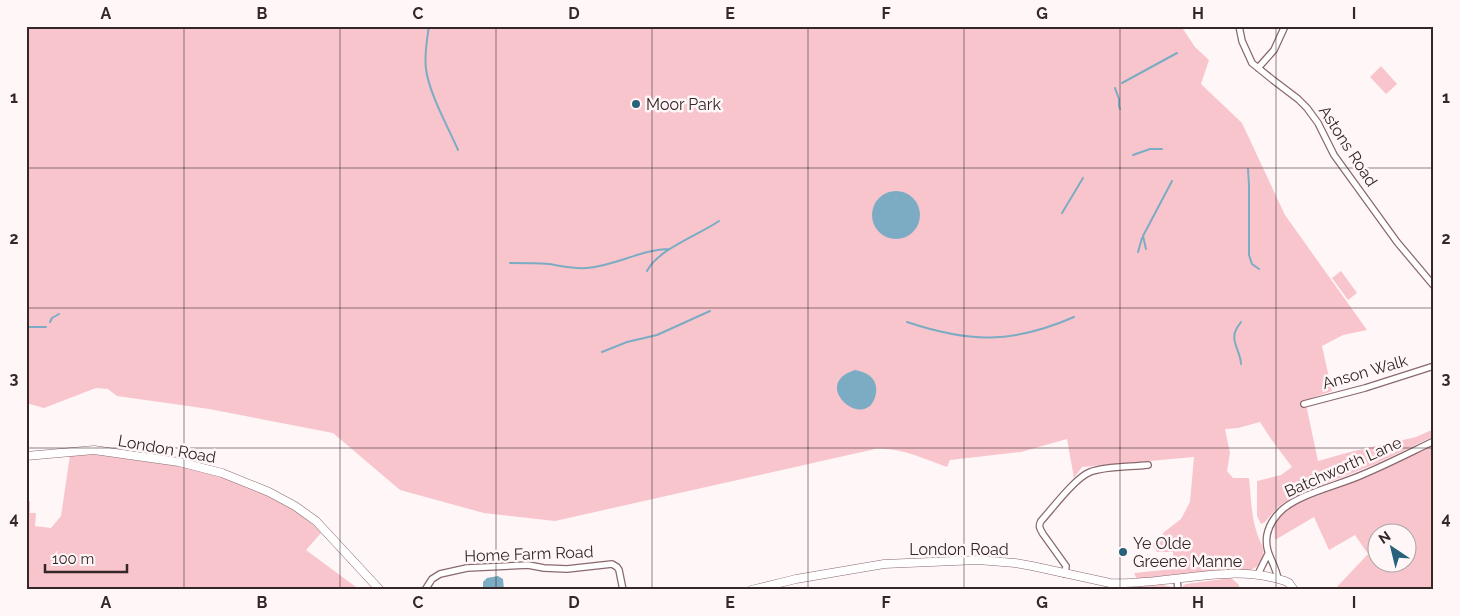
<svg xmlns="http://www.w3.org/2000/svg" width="1460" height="616" viewBox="0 0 1460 616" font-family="Raleway,sans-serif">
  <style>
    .green { fill: #f9c5cd; fill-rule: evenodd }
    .water { fill: #7bacc4 }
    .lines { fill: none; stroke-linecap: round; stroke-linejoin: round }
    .stream { stroke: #7bacc4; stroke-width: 2 }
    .minor-casing { stroke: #8a686d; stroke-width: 8 }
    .major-casing { stroke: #8a686d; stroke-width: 9 }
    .minor { stroke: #fff; stroke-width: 5.5 }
    .major { stroke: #fff; stroke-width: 8 }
    .grid { fill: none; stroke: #352628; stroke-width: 1; stroke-opacity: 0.55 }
    .poi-dot { fill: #28617b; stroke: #fef6f7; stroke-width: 2 }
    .labels { text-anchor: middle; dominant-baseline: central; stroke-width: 5; stroke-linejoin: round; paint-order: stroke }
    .poi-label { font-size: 16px; fill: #352628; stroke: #fef6f7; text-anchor: start }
    .street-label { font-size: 16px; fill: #352628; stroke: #fef6f7 }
    .neatline { fill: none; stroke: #352628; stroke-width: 2 }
    .grid-label { font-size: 16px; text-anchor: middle; font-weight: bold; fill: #352628 }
  </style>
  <rect width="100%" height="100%" fill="#fef6f7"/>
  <path class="green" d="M26,26h1155l14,21 14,13 -8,24 41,39 43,92 82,115 -24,5 -21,11 10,45 -26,9 1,9 11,52 32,-9 66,-15 18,-8v7l-56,27 -71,28 -23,12 -7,5 -12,14 -4,2 -4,-8v-35l24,-6 11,-8 -21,-28 -11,-17 -22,6 -13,1 5,24 -3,18 6,7h16c2,18 2,38 8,55 2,8 8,14 6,23 -2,7 -6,12 -13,14l-37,1 -76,9 -3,-7 40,-4 -1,-17h-16l-5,-8 10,-7 1,-4 18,-14 9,-17 4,-45 -112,10 -8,11 -7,-39 -46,13 -71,8 -3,7c-23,-8 -47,-20 -72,-18l-320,72 -71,-8 -84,-23 -67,-57 -124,-24 -92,-13 -9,-7 -12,-1 -52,20 -18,-5z
    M1381,66l16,18 -11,10 -16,-17z
    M1341,271l16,22 -9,7 -16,-22z
    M1434,445v145h-100l34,-36 -13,-19 -26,15 -15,-33 -39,23 -1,-17 8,-9 14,-10 78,-30zM1378,534h30v30h-30z
    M90,454l95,13 25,6 65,25 22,14 25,20 -16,18 54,40h-334v-89h4v12h6l-1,13 16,2 10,-12 9,-61z
    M1231,578l7,6 3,6h-59l1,-4 3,-2z
    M1162,585l10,2 1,3h-60l4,-2z"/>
  <path class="water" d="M872 215a24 24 0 1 1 48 0a24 24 0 1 1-48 0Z
    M855,370c13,2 23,9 21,23 -7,42 -69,-8 -21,-23z
    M498,576l5,3 1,11h-21v-8l4,-4z"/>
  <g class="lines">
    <path class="stream" d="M429,26c-2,14 -5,29 -3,43 3,24 22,58 32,81
      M1122,83l55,-30
      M1115,88l4,11v7l1,3
      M1133,155l17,-6h12
      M1248,169l1,16v70l3,9 7,5
      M1062,213l21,-35
      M1146,249l-3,-13 29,-55
      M1138,252l4,-14
      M510,263c13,0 26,0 39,1 13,2 25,5 38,4 29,-2 54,-19 83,-19
      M647,271c11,-22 52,-36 72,-50
      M50,322l2,-4 7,-4
      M907,322c63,21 105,22 167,-5
      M1241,322c-2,3 -4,5 -5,8 -6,10 5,23 5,34
      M26,327h20
      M602,352l25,-10 30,-7 53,-24"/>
    <g class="minor-casing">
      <path id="minor" d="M1239,26l3,15 10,22 21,17 25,19 9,9 11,15 16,32 63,87 37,44
        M1258,68l16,-18 11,-24
        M1304,404l61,-16 69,-22
        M1065,574l1,-8 -23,-32c-3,-5 -5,-8 -2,-13 11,-12 34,-43 49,-49 16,-6 40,-5 58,-7
        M1258,574l10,-20
        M1177,579l1,11
        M1278,579c-3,-17 -14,-26 -11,-44 2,-10 8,-19 16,-26 19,-16 57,-24 81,-35 24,-10 47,-22 70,-33
        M425,590l7,-11 8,-5 27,-6 61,-3 16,3 23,1 45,-5 5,3 2,3 4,20"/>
    </g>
    <g class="major-casing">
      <path id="major" d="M26,456l68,-6 85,12 43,11 47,19 26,14 21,15 64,69
        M751,590l45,-11 88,-15 94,-4 37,3 17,3 78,17c59,3 118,-21 175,-2l4,2 5,7"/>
    </g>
    <use href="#minor" class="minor"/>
    <use href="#major" class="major"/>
  </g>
  <path class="grid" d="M184,26v564M340,26v564M496,26v564M652,26v564M808,26v564M964,26v564M1120,26v564M1276,26v564M26,168h1408M26,308h1408M26,448h1408"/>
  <g class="poi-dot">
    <circle cx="636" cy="104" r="5"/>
    <circle cx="1123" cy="552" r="5"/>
  </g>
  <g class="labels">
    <g class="poi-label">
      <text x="646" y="104">Moor Park</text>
      <text x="1133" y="543">Ye Olde<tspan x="1133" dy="18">Greene Manne</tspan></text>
    </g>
    <g class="street-label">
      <text transform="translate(1348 146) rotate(57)">Astons Road</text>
      <text transform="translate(1365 372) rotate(-16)">Anson Walk</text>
      <text transform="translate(167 449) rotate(10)">London Road</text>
      <text transform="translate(1343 467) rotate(-24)">Batchworth Lane</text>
      <text x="959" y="549">London Road</text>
      <text transform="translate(529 554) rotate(-2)">Home Farm Road</text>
    </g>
  </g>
  <rect width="1460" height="616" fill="none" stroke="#fef6f7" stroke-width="55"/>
  <g transform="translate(1392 548) rotate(325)"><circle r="24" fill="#fef6f7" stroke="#aea3a4"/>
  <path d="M0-4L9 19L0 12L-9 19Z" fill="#28617b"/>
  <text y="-8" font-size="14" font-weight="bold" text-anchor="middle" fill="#352628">N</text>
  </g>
  <path d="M45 564v8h82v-8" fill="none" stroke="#352628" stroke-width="2.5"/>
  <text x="52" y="564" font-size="15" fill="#352628" stroke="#fef6f7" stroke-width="4" paint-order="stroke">100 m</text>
  <rect x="28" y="28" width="1404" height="560" class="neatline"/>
  <g class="grid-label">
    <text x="106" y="19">A</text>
    <text x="262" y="19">B</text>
    <text x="418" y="19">C</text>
    <text x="574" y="19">D</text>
    <text x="730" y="19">E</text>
    <text x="886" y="19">F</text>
    <text x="1042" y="19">G</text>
    <text x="1198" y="19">H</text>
    <text x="1354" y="19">I</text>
    <text x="14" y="103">1</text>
    <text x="1446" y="103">1</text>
    <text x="14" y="244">2</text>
    <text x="1446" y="244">2</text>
    <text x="14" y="384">3</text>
    <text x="1446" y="384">3</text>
    <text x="14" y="524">4</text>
    <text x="1446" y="524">4</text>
    <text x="106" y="608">A</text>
    <text x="262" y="608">B</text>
    <text x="418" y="608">C</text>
    <text x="574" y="608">D</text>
    <text x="730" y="608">E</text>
    <text x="886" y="608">F</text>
    <text x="1042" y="608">G</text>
    <text x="1198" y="608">H</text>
    <text x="1354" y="608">I</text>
  </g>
</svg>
